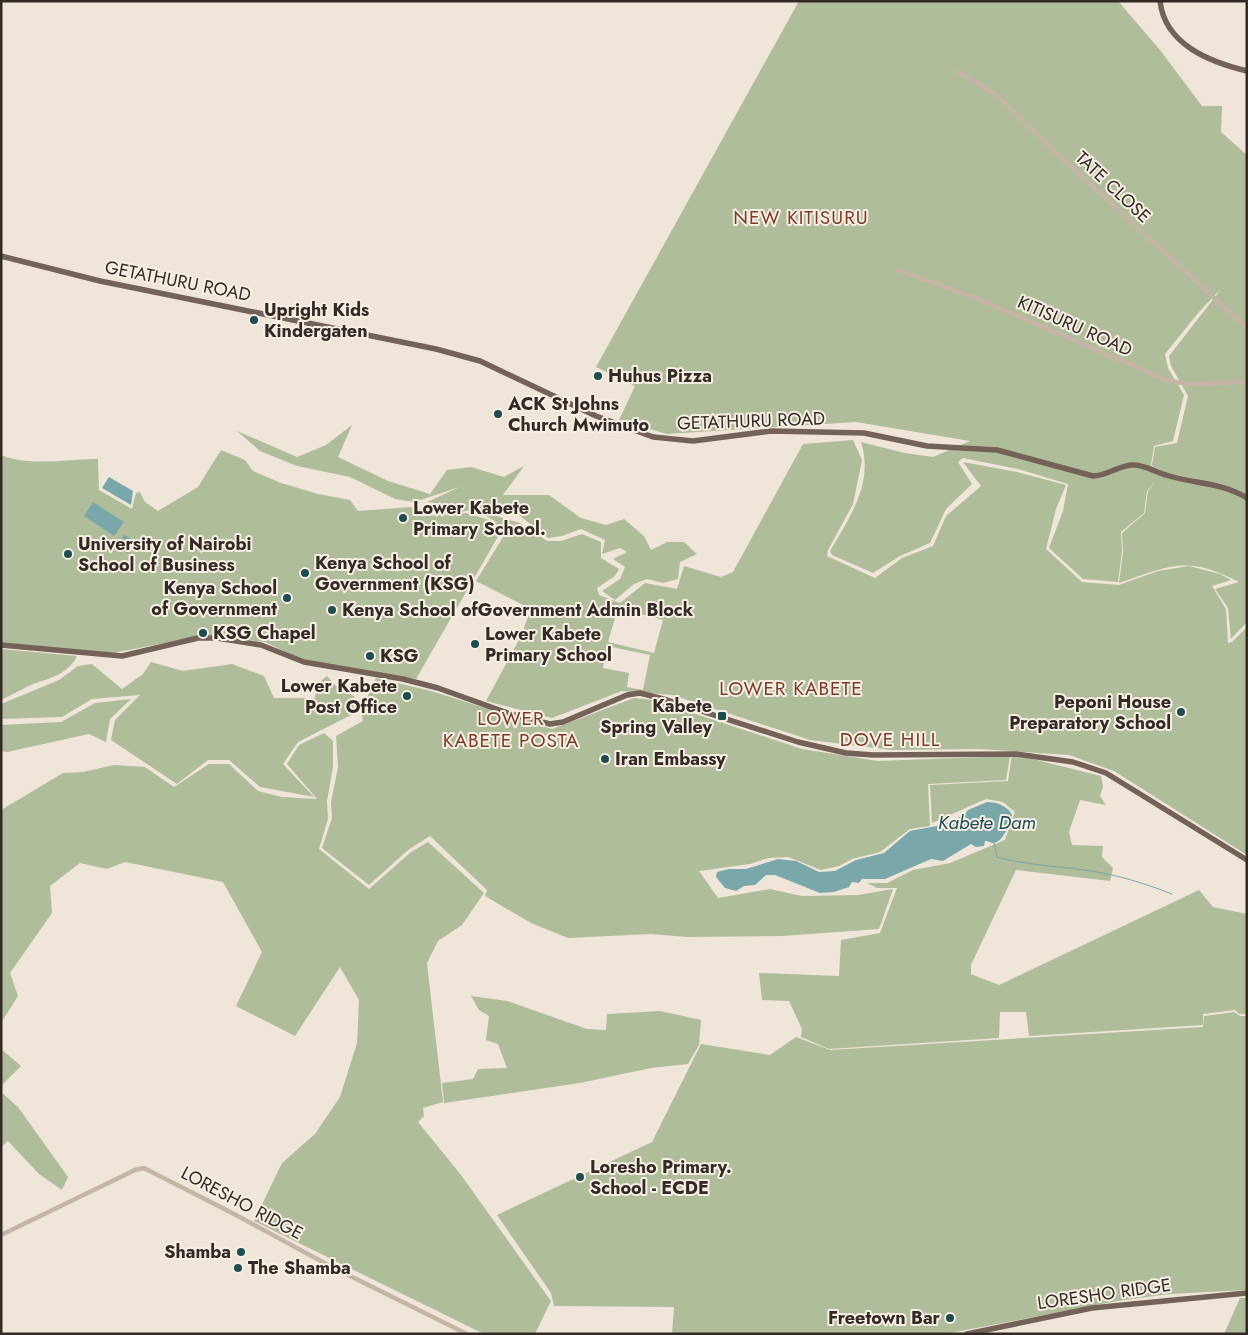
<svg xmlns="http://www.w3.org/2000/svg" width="1248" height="1335" viewBox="0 0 1248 1335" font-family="Jost,sans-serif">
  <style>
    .green { fill: #b0bd9a; fill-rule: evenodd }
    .water { fill: #79a7aa }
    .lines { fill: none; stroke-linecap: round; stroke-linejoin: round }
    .stream { stroke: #79a7aa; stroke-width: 1 }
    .minor { stroke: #c6b5a6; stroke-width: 4.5 }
    .major { stroke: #746258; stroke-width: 5.5 }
    .poi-dot { fill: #1e4d51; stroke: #f7efe4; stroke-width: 2 }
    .labels { text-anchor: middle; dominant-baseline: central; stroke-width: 4; stroke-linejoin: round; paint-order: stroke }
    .street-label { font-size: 18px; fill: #332a26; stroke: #f7efe4 }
    .poi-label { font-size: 18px; font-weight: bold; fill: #332a26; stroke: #f7efe4; text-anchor: start }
    .neighbourhood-label { font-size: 19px; letter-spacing: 1px; fill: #7d3b24; stroke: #f7efe4 }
    .water-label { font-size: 19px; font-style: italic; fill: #1e4d51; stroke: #f7efe4 }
  </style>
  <rect width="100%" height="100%" fill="#efe5d9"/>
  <path class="green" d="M799,1h319l42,49 42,56h20l-1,26 26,23v467l-16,17 -3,-31 -13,-19 24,-7c-51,-27 -68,-17 -120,1l4,-31 -1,-19 23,-20 3,-22 7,-10 -8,10 -3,22 -23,19 1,19 -4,31 -35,-3 -34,-31 14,-37 5,-27 -50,-15 -55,-11 -5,4 14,22 -26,25 -16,34 -30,13 -27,17 -41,-18 -2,-4c20,-34 44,-68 31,-109l44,11 28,4 37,-16 -114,-19 -189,12 -48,-14 16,-34 -39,-19zM1222,288l-53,68 2,10 17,30 -11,47 -22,4 -3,18 6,13 -7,-13 3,-19 19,-5 11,-46 -16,-27 -3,-14 34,-42z
    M352,425l-14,32 50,24 42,13 17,-24 24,-3 33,10 20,-11 -21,29h46l32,23 25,7 18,-6 20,17 7,14 16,-8h17l13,12 -17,8 -2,17 -15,4 -16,-4 -13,5 -19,16 -13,-9 18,-12 5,-12 -12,-8 14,-7 -7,-4 -18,6 3,-14 -24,-11 -19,7 -14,2 -29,-23 -24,-2 -22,-7 -2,4 -11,2 -10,-7 -23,-3 33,-15 -46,15 -19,-3 -45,-22 -53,-11 -37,-15 -23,-20 60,26 29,-12z
    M853,440l9,20 -9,44 -25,46 -1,6 48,22 27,-20 31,-12 13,-30 35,-30 -18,-24 54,10 49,13 -10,24 -10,40 36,33 37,3 39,-14 31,-5 31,8 11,6 -19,6 14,23 2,34 4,-1 15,-15v228l-133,-84 -45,-16 -90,-6 -87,1 -82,-10 -138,-45 -50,-4 -70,27 -66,-17 35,-65 10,-27 -55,-28 32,-52 -4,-3 -88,153 -113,-19 -38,-18 -59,-7 -93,18 -112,-10v-188c28,12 67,4 97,4l1,31 33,19 4,-16 4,-1 5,10 13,9 40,-24 23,-37 24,10 8,11 28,12 37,11 32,6 8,11 53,-4 13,9 43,-3 31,10 -22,-13 44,13 27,18h14l21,-7 19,8v16l18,11 -4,7 -18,12 2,7 21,8 25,-20 32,6 7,-23 37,11 12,-5 70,-128zM618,608l45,12 -9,33 -46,-11zM607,646l43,9 -7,35 -16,-3 2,-14 -26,-5z
    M1,649l76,7c-9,18 -26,22 -44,28 -11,5 -21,11 -32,16z
    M151,662l32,9 49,-7 32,12 10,22h41l2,-14 10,-8 9,10 18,10 -1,18 -55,28 -15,22 31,33 -54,-10 -31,-27h-21l-31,24 -66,-44 4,-20 25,-25 -48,4 -30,18 -61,2v-15l58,-24 19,-14 14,-2 30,25 21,-15z
    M376,678l55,13 121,38 82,-31 19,2 149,49 76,12 132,-5 -4,24 -78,4 2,42 -20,3 -30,23 -28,7 -13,7 -18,4 -33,-13 -20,1 -18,6 -51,7 19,27 52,-9 32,7 56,-1 35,-6 -14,40 -97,7 -95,1 -36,-3 -83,4 -37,-15 -46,-27 2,-6 -57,-54 -22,14 -39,35 -47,-37 10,-30 -1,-16 7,-35 -2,-31 27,-15 -2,-10z
    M131,699l-21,20 -4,23 -17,-8 -82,18 -6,-1v-26l60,-3 34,-19z
    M324,733l9,8v26l-6,34 1,18 -9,30 50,40 42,-37 17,-10 56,51 -22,32 -24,16 -11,22 16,139 -20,6 1,8 -6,6 43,53 90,126 -16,33h-51l-230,-113 28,-58 33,-29 25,-37 17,-54 2,-43 -19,-33 -45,69 -59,-30 26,-54 -39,-70 -98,-20 -18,7 -27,-6 -30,23 2,27 -42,60 8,23 -17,27v-213l62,-37 20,-1 31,-7 31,2 29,20 35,-23h20l29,27 24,6 35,2 -30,-35 12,-19z
    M1012,754l89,22 2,11 -3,9 6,9 -26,-5 -11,32 3,13 31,1 -1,11 11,11 -3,13 -94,-11 -45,95v9l28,11 200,-95 14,17 34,7v100h-8l-4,-4 -32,4v11l-174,11 -3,-24h-26l-1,26 -170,11 -28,-12 1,-8 -13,-28 -27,-1 -3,-27 80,3 2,-36 39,-7 17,-45h-20l-10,-5h20l26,-13 37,-7 55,-23 10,-28 -12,-10 -17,-3 -54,24 -2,-38 78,-4z
    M471,996l36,5 80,28 19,1 1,-16 53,-3 41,9 -2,25 -11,19 -37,4 -71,15 -136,20 -2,-20 31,-4 5,-10 29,-1 -9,-24 -12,-4 3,-24 -10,-6z
    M1234,1012l6,4h7v274l-77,4 -53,7 -172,33h-273l2,-27 -120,-1 -3,-13 -54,-78 155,-73 49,-98 69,11 26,-18 34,13 373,-23 1,-11z
    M1,1049l20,17 -20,20z
    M1,1092l17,15 50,70 -6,13 -23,-16 -31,-33 -7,6z
    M1240,1298h7v36h-23z"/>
  <path class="water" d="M109,477l24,14 -2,14 -29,-17z
    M93,502l31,20 -10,14 -30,-20z
    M124,535l11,6 -7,12 -11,-6z
    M987,802c10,0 21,4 25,13 -1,7 -9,27 -18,28 -3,0 -6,-2 -9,-2l-1,5 -8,1 -5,-3 -28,17 -12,-2 -46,20h-23l-3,4 -7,-1 -3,5 -15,5 -14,1 -45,-18h-9l-11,10 -11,1 -8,5 -11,-3 -9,-11 1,-5 12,-3h17l32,-10 18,2 23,11 16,-1 21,-11 28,-7 26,-22 32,-6 22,-10 4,-5z"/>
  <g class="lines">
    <path class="stream" d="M994,843l3,14c29,8 58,9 87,13 31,4 60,13 88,24"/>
    <path class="minor" d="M957,71l41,25 58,57 191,175
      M897,270l79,28 190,82 22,4 59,-2
      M1,1235l134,-65 9,-2 92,47 94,51 137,68"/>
    <path class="major" d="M1160,1c5,44 50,61 87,70
      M1,256l99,25 336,68 44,12 116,55 57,21 40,4 78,-10 93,2 63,13 70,4 96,26c14,0 26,-11 40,-11 12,0 22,7 33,10 27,9 55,7 81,23
      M1,645l121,11 76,-18h19l44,7 43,17 99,17 35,9 72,26 40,10 13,-2 64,-27 13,-2 27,7 131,42 48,11 27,2 143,-1 57,8 33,11 141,87
      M967,1334l125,-26 155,-15"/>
  </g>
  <g class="poi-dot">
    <circle cx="254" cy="320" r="5"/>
    <circle cx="598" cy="376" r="5"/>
    <circle cx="498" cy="414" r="5"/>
    <circle cx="403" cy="518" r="5"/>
    <circle cx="68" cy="554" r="5"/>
    <circle cx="305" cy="573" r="5"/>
    <circle cx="287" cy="598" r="5"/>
    <circle cx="332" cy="610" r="5"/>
    <circle cx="203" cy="633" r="5"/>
    <circle cx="475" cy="644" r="5"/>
    <circle cx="370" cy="656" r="5"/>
    <circle cx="407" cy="696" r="5"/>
    <circle cx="1181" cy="712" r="5"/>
    <rect x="717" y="711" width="10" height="10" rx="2.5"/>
    <circle cx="605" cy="759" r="5"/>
    <circle cx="580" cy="1177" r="5"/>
    <circle cx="241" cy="1252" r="5"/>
    <circle cx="238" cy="1268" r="5"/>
    <circle cx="950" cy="1318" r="5"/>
  </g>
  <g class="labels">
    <g class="street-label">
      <text transform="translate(1113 187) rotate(43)">TATE CLOSE</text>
      <text transform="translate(178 281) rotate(11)">GETATHURU ROAD</text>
      <text transform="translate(1075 326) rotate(24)">KITISURU ROAD</text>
      <text transform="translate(751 421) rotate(-2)">GETATHURU ROAD</text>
      <text transform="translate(242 1203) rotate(28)">LORESHO RIDGE</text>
      <text transform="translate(1104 1294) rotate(-8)">LORESHO RIDGE</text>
    </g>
    <g class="poi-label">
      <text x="264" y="310">Upright Kids<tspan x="264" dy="21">Kindergaten</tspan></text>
      <text x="608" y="376">Huhus Pizza</text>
      <text x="508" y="404">ACK St Johns<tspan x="508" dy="21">Church Mwimuto</tspan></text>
      <text x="413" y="508">Lower Kabete<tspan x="413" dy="21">Primary School.</tspan></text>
      <text x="78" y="544">University of Nairobi<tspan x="78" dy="21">School of Business</tspan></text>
      <text x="315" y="563">Kenya School of<tspan x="315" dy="21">Government (KSG)</tspan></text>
      <text x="277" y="588" text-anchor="end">Kenya School<tspan x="277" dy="21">of Government</tspan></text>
      <text x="342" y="610">Kenya School ofGovernment Admin Block</text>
      <text x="213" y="633">KSG Chapel</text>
      <text x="485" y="634">Lower Kabete<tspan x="485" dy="21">Primary School</tspan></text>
      <text x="380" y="656">KSG</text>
      <text x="397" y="686" text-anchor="end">Lower Kabete<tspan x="397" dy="21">Post Office</tspan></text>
      <text x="1171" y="702" text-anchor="end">Peponi House<tspan x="1171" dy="21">Preparatory School</tspan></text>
      <text x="712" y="706" text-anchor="end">Kabete<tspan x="712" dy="21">Spring Valley</tspan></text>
      <text x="615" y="759">Iran Embassy</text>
      <text x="590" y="1167">Loresho Primary.<tspan x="590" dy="21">School - ECDE</tspan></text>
      <text x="231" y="1252" text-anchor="end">Shamba</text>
      <text x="248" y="1268">The Shamba</text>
      <text x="940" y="1318" text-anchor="end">Freetown Bar</text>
    </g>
    <g class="neighbourhood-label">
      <text x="801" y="217">NEW KITISURU</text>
      <text x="791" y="688">LOWER KABETE</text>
      <text x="511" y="718">LOWER<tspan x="511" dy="22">KABETE POSTA</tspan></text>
      <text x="890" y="739">DOVE HILL</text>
    </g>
    <g class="water-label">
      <text x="987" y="822">Kabete Dam</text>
    </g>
  </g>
  <rect width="1248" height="1335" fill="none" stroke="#332a26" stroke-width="5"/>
</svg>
